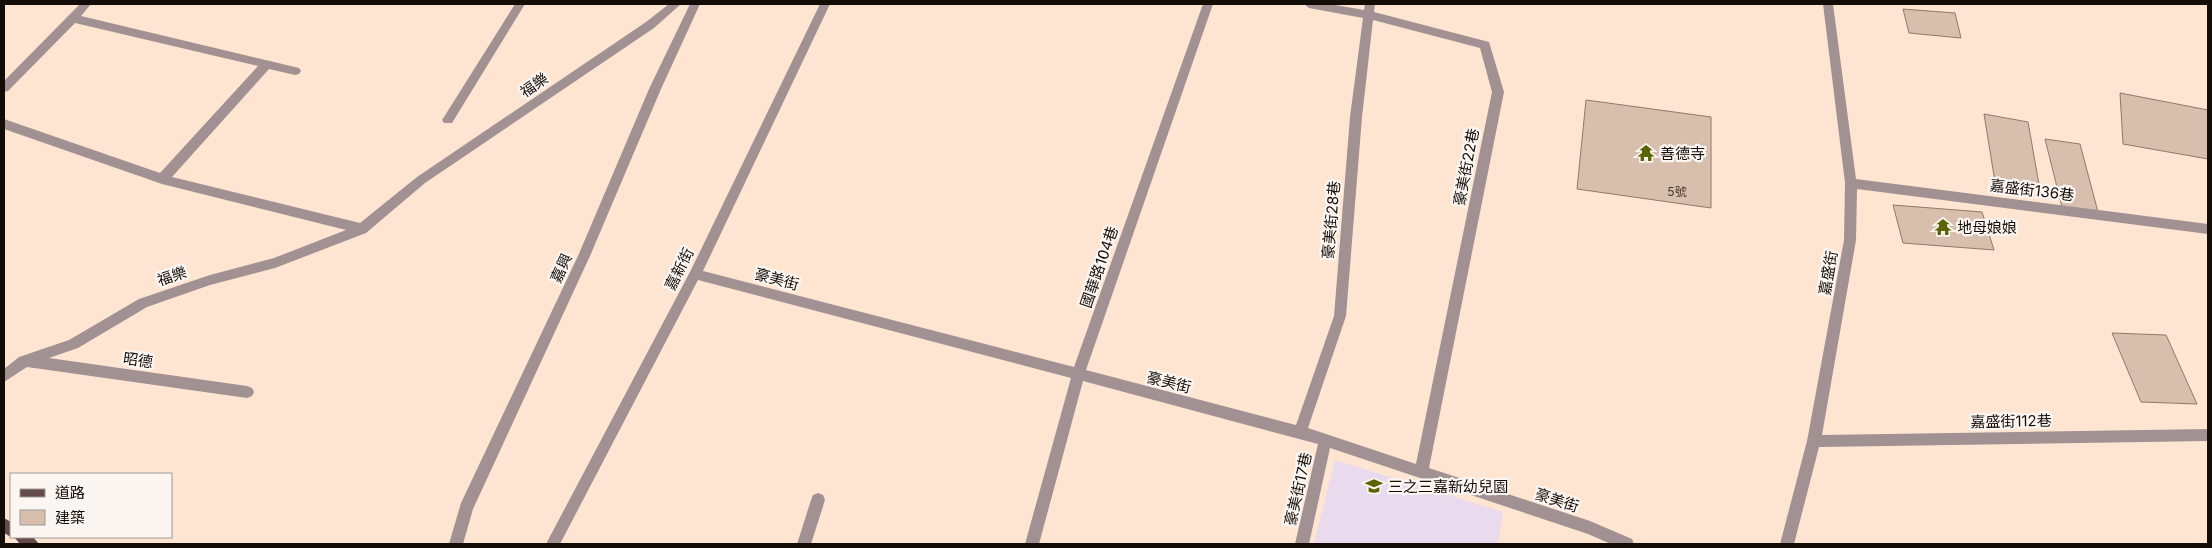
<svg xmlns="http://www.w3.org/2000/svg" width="2212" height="548" viewBox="0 0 2212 548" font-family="Inter,'Noto Sans TC',sans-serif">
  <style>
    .education { fill: #e9daed }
    .building { fill: #d7bead; stroke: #8f7969 }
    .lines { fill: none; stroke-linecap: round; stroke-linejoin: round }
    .minor { fill: #a29192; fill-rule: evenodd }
    .major { fill: #654a4c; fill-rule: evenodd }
    .labels { text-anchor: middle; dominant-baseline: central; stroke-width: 4.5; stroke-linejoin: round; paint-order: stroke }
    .number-label { font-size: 12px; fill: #453830 }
    .street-label { font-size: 15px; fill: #140c07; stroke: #fbf6f2 }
    .poi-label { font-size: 15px; fill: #140c07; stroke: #fbf6f2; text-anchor: start }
  </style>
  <rect width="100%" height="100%" fill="#fee5d2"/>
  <path class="education" d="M1335,460l168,52 -5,32h-184z"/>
  <path class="building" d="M1903,9l52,4 6,25 -52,-5z
    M2120,93l88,17v49l-85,-15z
    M1586,100l125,17v91l-134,-19z
    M1984,114l44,8 12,68 -45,-8z
    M2045,139l35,5 18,68 -36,-5z
    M1893,205l89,7 12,38 -91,-7z
    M2112,333l54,2 31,69 -56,-2z"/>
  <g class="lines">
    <path class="minor" d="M80,4h11l-10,12 218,52 2,3 -2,3 -4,1 -26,-6 -97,108 188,46 57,-46 229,-155 23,-18h12l-27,24 -229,155 -59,50 -91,35 -65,17 -63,22 -69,41 -29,10 198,28 5,2 2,4 -2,4 -5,2 -220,-31 -23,15v-13l15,-12 50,-17 70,-41 71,-24 64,-17 72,-28 -184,-46 -158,-55v-10l156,54 98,-107 -183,-43 -67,68 -4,1v-11z
      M515,4h10l-73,119h-8l-2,-3 2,-3z
      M690,4h10l-39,85 -71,167 -117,253 -10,35h-14l12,-41 117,-247 71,-167z
      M820,4h10l-127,267 371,96 129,-363h10l-127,366 210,55 38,-109 16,-199 13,-99 -54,-10 -5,-4h26l34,6 1,-6h10l-1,8 115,30 15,50 -75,376 161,53 42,18 2,5h-23l-23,-10 -258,-86 -21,96h-14l23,-100 -235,-63 -44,163h-14l46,-166 -373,-98 -138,264h-14l145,-274zM1373,20l107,28 12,44 -76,372 -108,-36 38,-112 16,-199z
      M1823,4h10l23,175 352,45v10l-351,-45 -1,51 -34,195 386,-6v12l-389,6 -25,97h-14l27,-103 37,-201 1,-57z
      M818,493l5,2 2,5 -14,44h-14l14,-44 2,-5z"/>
    <path class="major" d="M4,518l7,4v15l-7,-4z
      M14,537h19l6,7h-19z"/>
  </g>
  <defs>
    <g id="temple-bare" transform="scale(1.35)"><path d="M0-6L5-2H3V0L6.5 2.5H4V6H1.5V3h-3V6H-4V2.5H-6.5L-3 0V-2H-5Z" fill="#5b6402" stroke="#fbf6f2" stroke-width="2.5" paint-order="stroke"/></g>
    <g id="school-bare" transform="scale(1.35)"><path d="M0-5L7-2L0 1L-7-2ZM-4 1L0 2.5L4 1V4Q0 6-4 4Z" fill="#5b6402" stroke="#fbf6f2" stroke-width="2.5" paint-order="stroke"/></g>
  </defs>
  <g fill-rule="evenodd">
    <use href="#temple-bare" x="1646" y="153"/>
    <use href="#temple-bare" x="1943" y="227"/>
    <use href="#school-bare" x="1374" y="486"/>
  </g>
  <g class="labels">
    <g class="number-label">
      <text x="1677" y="191">5號</text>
    </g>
    <g class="street-label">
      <text transform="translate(534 85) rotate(-34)">福樂</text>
      <text transform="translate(1466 167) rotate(-79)">豪美街22巷</text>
      <text transform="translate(2032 190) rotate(7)">嘉盛街136巷</text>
      <text transform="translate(1331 220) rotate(-85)">豪美街28巷</text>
      <text transform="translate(1099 267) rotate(-71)">國華路104巷</text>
      <text transform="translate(561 268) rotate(-65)">嘉興</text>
      <text transform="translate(679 269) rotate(-63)">嘉新街</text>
      <text transform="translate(1828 273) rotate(-80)">嘉盛街</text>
      <text transform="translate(172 276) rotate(-19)">福樂</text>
      <text transform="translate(777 279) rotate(15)">豪美街</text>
      <text transform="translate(138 360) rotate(8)">昭德</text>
      <text transform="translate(1169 382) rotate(14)">豪美街</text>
      <text transform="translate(2011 421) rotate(-1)">嘉盛街112巷</text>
      <text transform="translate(1298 489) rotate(-77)">豪美街17巷</text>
      <text transform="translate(1557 500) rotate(18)">豪美街</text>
    </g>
    <g class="poi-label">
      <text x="1660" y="153">善德寺</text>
      <text x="1957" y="227">地母娘娘</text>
      <text x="1388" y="486">三之三嘉新幼兒園</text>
    </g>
  </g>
  <rect width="2212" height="548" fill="none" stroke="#140c07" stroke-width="10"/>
  <rect x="10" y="473" width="162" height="65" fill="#fbf6f2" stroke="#9f9894"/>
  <rect x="20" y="489" width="25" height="8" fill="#654a4c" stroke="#9f9894"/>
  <text x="55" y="498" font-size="15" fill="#140c07">道路</text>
  <rect x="20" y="510" width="25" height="15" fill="#d7bead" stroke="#9f9894"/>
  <text x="55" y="523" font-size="15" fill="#140c07">建築</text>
</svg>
